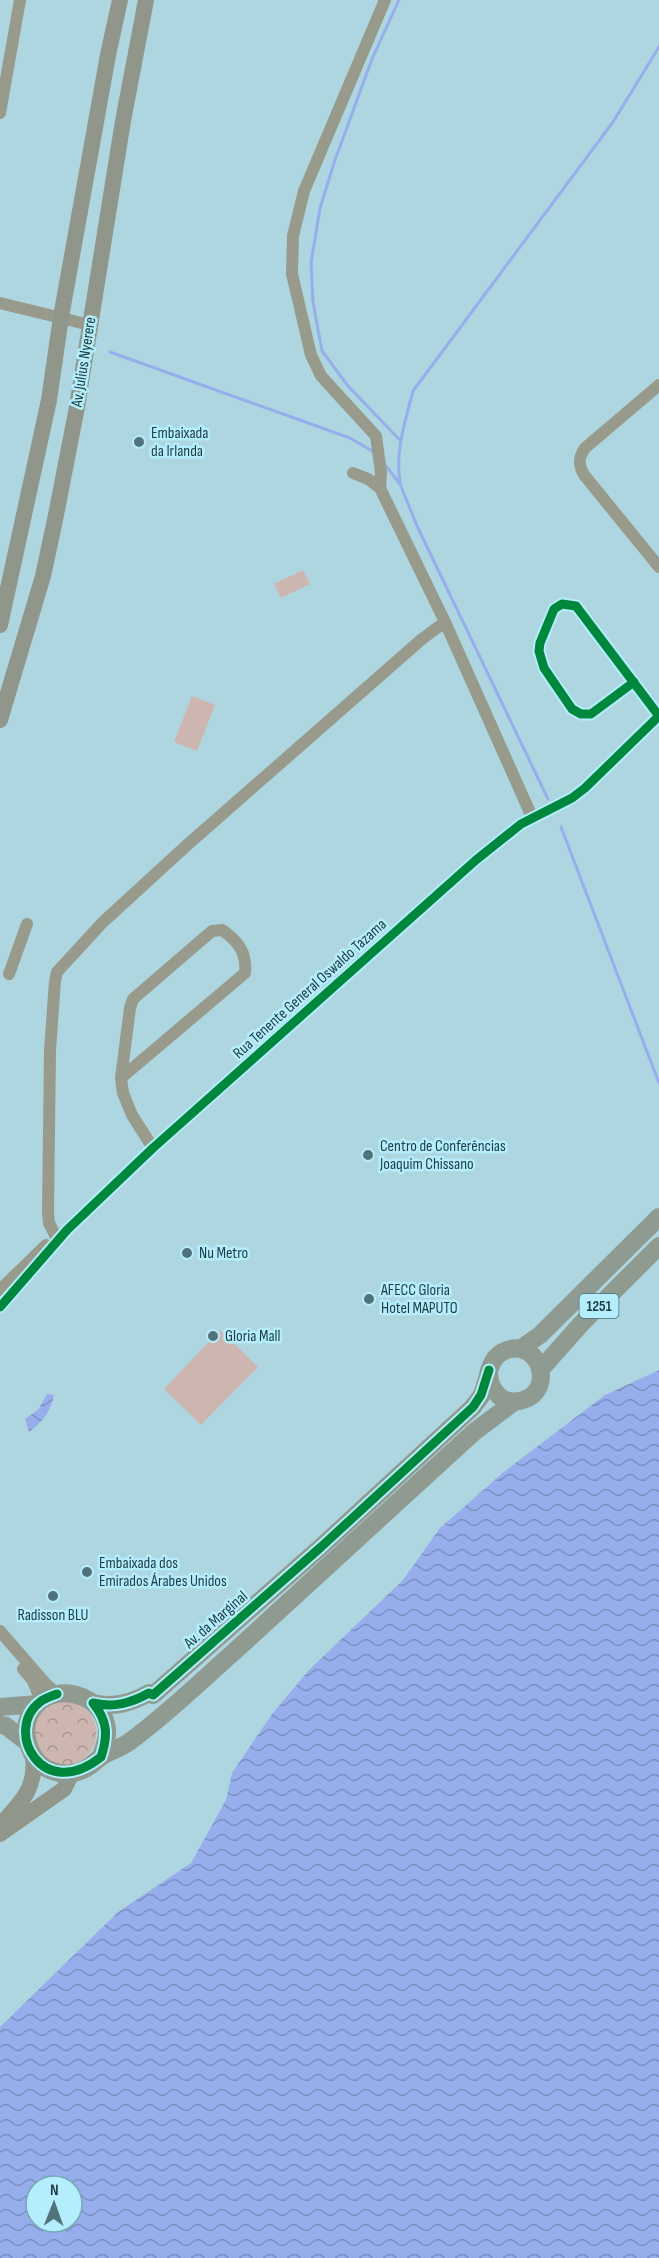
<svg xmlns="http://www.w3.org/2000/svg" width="659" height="2258" viewBox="0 0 659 2258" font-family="'Sofia Sans Condensed',sans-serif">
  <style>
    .park { fill: url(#park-crowns) }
    .garden { fill: #ceb6b0 }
    .water { fill: url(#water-waves); fill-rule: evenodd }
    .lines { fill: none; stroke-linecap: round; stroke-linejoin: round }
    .stream { stroke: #97aeec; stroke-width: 3 }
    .street { stroke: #989a8c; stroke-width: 12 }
    .secondary { stroke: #90978a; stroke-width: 16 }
    .primary { stroke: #8f9a90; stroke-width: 18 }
    .cycleway-casing { stroke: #b4eefc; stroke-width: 13 }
    .cycleway { stroke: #00873e; stroke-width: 9 }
    .poi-dot { fill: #50727a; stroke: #b4eefc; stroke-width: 2 }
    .labels { text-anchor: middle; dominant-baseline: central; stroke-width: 5; stroke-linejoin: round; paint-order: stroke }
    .shield { fill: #b4eefc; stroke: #4a717a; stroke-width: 1.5 }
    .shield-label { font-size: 15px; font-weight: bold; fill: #1d3c43 }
    .street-label { font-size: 16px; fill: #1d3c43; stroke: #b4eefc }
    .poi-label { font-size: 16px; fill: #1d3c43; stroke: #b4eefc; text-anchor: start }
  </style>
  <defs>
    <pattern id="park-crowns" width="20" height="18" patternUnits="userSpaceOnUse" patternTransform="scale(1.5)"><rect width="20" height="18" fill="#ceb6b0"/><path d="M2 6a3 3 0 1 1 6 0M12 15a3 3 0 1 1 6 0" fill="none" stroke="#a79591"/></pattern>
    <pattern id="water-waves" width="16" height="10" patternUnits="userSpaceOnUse" patternTransform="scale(1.5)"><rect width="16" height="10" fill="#97aeec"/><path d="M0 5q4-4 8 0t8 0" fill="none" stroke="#7b8fc1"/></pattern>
  </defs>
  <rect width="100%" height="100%" fill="#aed6e0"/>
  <path class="park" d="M69,1701c8,3 15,6 20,12 17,20 3,51 -23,52 -7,1 -15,-4 -22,-6l-12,-23c9,-28 7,-29 37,-35z"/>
  <path class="garden" d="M303,570l7,14 -29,14 -7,-14z
    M192,696l23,9 -18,46 -23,-9z
    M220,1330l38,37 -57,58 -37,-36z"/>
  <path class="water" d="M659,1370v888h-659v-231l118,-115 73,-49 35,-63 6,-27 40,-59 37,-44 94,-90 37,-52 65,-57 100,-76zM36,2186h36v36h-36z
    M47,1394l7,1c-3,17 -12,27 -25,37l-4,-13 13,-9z"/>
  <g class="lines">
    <path class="stream" d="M399,0l-27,59 -37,101 -15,48 -9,55 2,39 9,49 26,35 51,53
      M110,352l240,86 24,14
      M386,466l14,18 17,42 131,273
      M400,483c-5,-32 5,-61 13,-92l200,-269 46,-75
      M561,827l98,256"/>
    <path class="street" d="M0,113l20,-113
      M0,303l90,22
      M659,385l-74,63c-7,10 -7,18 0,28l74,91
      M353,473l15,6 12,9 65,134
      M380,488l1,-15 -5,-37 -55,-60 -10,-21 -19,-81 1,-38 11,-45 81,-191
      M9,974l18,-50
      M121,1078l124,-105c2,-21 -7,-32 -23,-43l-10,1 -79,68 -3,9 -9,70 2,15 9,22 21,33
      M56,1237l-7,-14 -1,-11 2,-162 5,-69 2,-9 45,-49 84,-77 236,-207 23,-17 87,195
      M0,1290l46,-45
      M0,1307l67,-77 86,-82 323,-288 45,-36 51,-26 13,-10 74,-72 -83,-110 -14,-2 -8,5 -14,34 -1,8 5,17 28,41 9,5h10l43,-32
      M0,1631l45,52 12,11
      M23,1669l10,12 8,20"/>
    <path class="secondary" d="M0,625l49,-225 12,-83 47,-262 12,-55
      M0,720l43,-144 13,-61 21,-108 46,-286 23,-121
      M0,1825c20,-21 37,-37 33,-68
      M0,1834l64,-45 8,-16"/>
    <path class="primary" d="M520,1349l20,-14 119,-118
      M541,1369l40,-45 78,-78
      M93,1703c21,5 38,0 56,-10l4,2 168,-148 152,-140c2,-4 6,-7 8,-11 9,-16 5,-39 26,-46 32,-11 49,40 16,50 -21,7 -35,-11 -34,-30
      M0,1707l38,-3
      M0,1725l6,1 22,17
      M101,1757c2,-7 5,-15 6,-22 2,-42 -58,-58 -77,-21 -6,12 -4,23 0,35 8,21 32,30 53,21 7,-3 12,-9 18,-13 9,-6 20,-9 28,-15 36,-26 73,-62 107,-92 79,-73 159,-145 238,-218l40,-30"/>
    <g class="cycleway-casing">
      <path id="cycleway" d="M0,1307l67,-77 86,-82 323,-288 45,-36 51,-26 13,-10 74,-72 -83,-110 -14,-2 -8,5 -14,34 -1,8 5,17 28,41 9,5h10l43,-32
        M57,1694c-5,2 -12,4 -17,8 -37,28 2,102 61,55 7,-21 7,-36 -8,-54
        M93,1703c21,5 38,0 56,-10l4,2 168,-148 152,-140 8,-12 8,-25"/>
    </g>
    <use href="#cycleway" class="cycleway"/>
  </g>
  <g class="poi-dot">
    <circle cx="139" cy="442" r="6"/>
    <circle cx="368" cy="1155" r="6"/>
    <circle cx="187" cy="1253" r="6"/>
    <circle cx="369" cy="1299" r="6"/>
    <circle cx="213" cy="1336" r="6"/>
    <circle cx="87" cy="1572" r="6"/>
    <circle cx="53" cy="1596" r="6"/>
  </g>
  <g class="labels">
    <rect class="shield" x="579.5" y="1294" width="39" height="24" rx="4.5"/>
    <g class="shield-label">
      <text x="599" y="1306">1251</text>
    </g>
    <g class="street-label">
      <text transform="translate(84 362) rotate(-81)">Av. Julius Nyerere</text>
      <text transform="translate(310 989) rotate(-42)">Rua Tenente General Oswaldo Tazama</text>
      <text transform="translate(216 1620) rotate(-41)">Av. da Marginal</text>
    </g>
    <g class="poi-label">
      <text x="151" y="433">Embaixada<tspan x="151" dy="18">da Irlanda</tspan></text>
      <text x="380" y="1146">Centro de Conferências<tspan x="380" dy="18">Joaquim Chissano</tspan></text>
      <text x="199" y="1253">Nu Metro</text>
      <text x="381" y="1290">AFECC Gloria<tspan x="381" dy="18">Hotel MAPUTO</tspan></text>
      <text x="225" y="1336">Gloria Mall</text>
      <text x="99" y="1563">Embaixada dos<tspan x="99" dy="18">Emirados Árabes Unidos</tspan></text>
      <text x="53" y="1615" text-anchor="middle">Radisson BLU</text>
    </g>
  </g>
  <g transform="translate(54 2204) rotate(1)"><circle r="28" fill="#b4eefc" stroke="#78a7b2" stroke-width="1.5"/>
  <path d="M0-4.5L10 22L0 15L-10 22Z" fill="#50727a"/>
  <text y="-9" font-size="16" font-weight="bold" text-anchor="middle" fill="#1d3c43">N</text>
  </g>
</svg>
